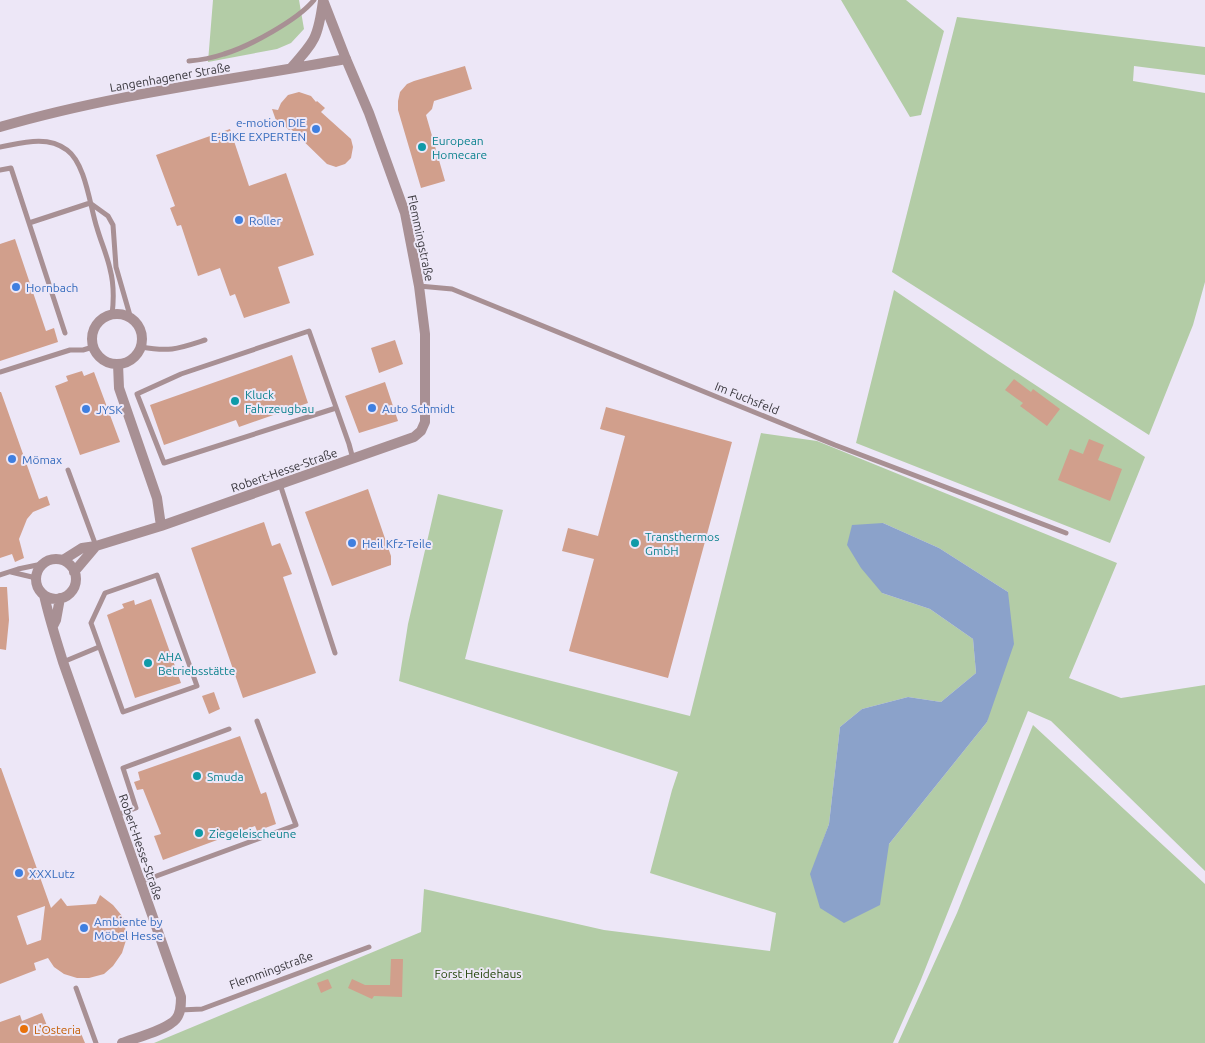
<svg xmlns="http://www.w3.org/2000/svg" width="1205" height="1043" viewBox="0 0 1205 1043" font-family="Ubuntu,sans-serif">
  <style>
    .green { fill: #b3cca6; fill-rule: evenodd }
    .water { fill: #8ba2ca }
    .building { fill: #d19f8c; fill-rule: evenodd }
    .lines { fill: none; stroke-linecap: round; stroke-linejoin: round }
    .service { stroke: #a89094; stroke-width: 5 }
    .minor { stroke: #a89094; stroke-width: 10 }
    .tertiary { stroke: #a89094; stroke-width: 10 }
    .shop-dot { fill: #3f7fe0; stroke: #ede7f7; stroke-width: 2 }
    .culture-dot { fill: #0f9aa8; stroke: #ede7f7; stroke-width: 2 }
    .food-dot { fill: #e8710a; stroke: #ede7f7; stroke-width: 2 }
    .labels { text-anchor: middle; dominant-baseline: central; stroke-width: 4; stroke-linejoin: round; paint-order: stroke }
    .street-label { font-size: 12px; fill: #38363c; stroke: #ede7f7 }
    .shop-label { font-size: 12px; fill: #366cbe; stroke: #ede7f7; text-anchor: start }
    .culture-label { font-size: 12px; fill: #0d838f; stroke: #ede7f7; text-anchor: start }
    .park-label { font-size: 12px; fill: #234508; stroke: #ede7f7 }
    .food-label { font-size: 12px; fill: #c56008; stroke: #ede7f7; text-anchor: start }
  </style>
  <rect width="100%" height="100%" fill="#ede7f7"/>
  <path class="green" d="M213,0h86l5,29 -13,14 -14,6 -69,13z
    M841,0h65l38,31 -23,84 -11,2z
    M957,17l248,30v28l-71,-9 -1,15 72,12v189l-12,43 -44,110 -257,-163z
    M894,290l94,64 157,103 -35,86 -254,-100z
    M761,433l56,8 300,122 -48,115 52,20 84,-13v186l-154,-150 -23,-10 -108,271 -27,61h-739l267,-111 3,-43 180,41 166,21 6,-38 -126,-40 22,-83 6,-18 -279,-91 9,-57 30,-130 65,16 -38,149 225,57zM883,523l56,25 69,44 -21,130 -98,122 -78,30 18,-50 11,-97 22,-18 46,-12 33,5 35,-29 -3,-34 -43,-30 -48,-16z
    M1033,725l172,159v159h-307l59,-130z"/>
  <path class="water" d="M883,523l56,25 69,44 6,52 -27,78 -98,122 -9,61 -36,18 -24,-15 -10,-34 19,-50 11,-97 22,-18 46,-12 33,5 35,-29 -3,-34 -43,-30 -48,-16 -21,-25 -14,-23 5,-20z"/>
  <path class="building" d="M465,66l7,23 -38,12 -2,8 -6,6 19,66 -24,7 -23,-78v-9l2,-9 7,-8 7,-3z
    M299,92l12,4 5,6 1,-1 8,7 -4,4 30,27 2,8 -2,11 -6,6 -9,3 -9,-3 -36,-35 -2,1 -6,-6 -4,5 -7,-20 6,1 3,-7 7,-8z
    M230,129l19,57 37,-13 28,82 -36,12 12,36 -46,15 -9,-24 -5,2 -10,-28 -22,8 -17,-51 -4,1 -7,-18 5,-2 -19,-51z
    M15,239l31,92 8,-3 4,14 -58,19v-117z
    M395,340l8,24 -24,9 -8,-25z
    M292,355l16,48 -69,24 -3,-7 -72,25 -14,-40z
    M82,371l2,5 10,-4 26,70 -40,13 -25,-69 13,-5 -2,-5z
    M1014,379l17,13 2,-3 27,20 -13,17 -27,-20 3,-3 -18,-13z
    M385,382l13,39 -39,12 -14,-37z
    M0,392h1l38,107 8,-3 3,9 -17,7 -6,7 -8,20 5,19 -9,4 -3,-8 -12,4z
    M606,407l126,35 -64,236 -99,-27 25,-92 -32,-8 6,-23 30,8 27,-100 -25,-7z
    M1089,439l15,6 -6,15 24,9 -12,32 -52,-21 12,-31 13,5z
    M368,489l23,67v9l-59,21 -27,-74z
    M264,522l8,24 8,-3 12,31 -9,3 33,96 -73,25 -52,-150z
    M0,587h7l2,33 -3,30 -6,-1z
    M151,599l30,84 -46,15 -28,-83 17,-7 -2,-4 12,-4 1,5z
    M214,692l6,17 -11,5 -7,-18z
    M240,736l21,58 5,-2 10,32 -19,7 -2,-5 -92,34 -9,-24 7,-2 -18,-45 -6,1 -3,-8 6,-2 -2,-8z
    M0,768h1l50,140 10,-10 6,8 29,-2 4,-9 13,10 10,12 4,20 -5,16 -9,13 -9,8 -15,4h-12l-13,-4 -10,-7 -6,-9 -14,5 2,7 -36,14zM45,906l-4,34 -14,5 -10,-29z
    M391,959h12l-1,38 -28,-1 -2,3 -24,-11 4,-9 13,6h25z
    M328,979l4,9 -11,5 -4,-10z
    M42,1013l9,23 21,-10 2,7 6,-2 5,12h-85v-21l20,-7 2,6z"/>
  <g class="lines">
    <path class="service" d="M189,61c12,-1 23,-3 35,-7 24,-7 74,-34 90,-54
      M0,147c22,-4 47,-12 67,3 19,14 23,57 30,78 4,14 10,27 13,41 4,15 4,30 2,46
      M0,170l11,-2 18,55 61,-20 18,13 5,9 3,42 15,52
      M29,223l36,110
      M419,286l33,3 383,156 231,88
      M141,347c29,5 36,2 64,-7
      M0,372l70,-22h13l10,-3
      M336,408l-172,55 -27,-69 44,-20 128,-43 40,113 4,15
      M68,470l28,76
      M280,484l55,169
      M11,572l25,6
      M0,575l18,-6 24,-5
      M157,575l40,111 -74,26 -32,-89 14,-30z
      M63,662l36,-15
      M117,815l19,-7 -13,-40 106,-39
      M140,882l156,-57 -39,-104
      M76,988l20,55
      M180,1010l22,-1 167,-62"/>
    <path class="minor" d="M92 339a25 25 0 1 1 50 0a25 25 0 1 1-50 0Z
      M118,364l1,24 38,110 4,28
      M36 579a20 20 0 1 1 40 0a20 20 0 1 1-40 0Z
      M63,560l19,-12 14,-2 65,-20 253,-89 7,-6 4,-9v-88l-6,-48 -14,-73 -36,-100 -23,-54
      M74,572l22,-26
      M44,595c5,23 12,44 19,67l118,335c0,7 0,16 -5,22 -9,11 -41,19 -54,24
      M53,626l3,-6 4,-22"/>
    <path class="tertiary" d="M291,68c24,-27 27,-30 32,-67
      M0,127c113,-33 231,-47 346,-68l-23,-59"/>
  </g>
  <g class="shop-dot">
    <circle cx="316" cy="129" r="5"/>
    <circle cx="239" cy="220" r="5"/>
    <circle cx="16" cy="287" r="5"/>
    <circle cx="372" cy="408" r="5"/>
    <circle cx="86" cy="409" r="5"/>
    <circle cx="12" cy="459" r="5"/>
    <circle cx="352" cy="543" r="5"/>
    <circle cx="19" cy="873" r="5"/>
    <circle cx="84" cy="928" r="5"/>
  </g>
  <g class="culture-dot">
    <circle cx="422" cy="147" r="5"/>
    <circle cx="235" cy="401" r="5"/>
    <circle cx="635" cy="543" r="5"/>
    <circle cx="148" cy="663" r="5"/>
    <circle cx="197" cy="776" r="5"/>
    <circle cx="199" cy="833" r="5"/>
  </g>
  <circle class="food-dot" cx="24" cy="1029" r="5"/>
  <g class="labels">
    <g class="street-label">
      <text transform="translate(170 77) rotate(-10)">Langenhagener Straße</text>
      <text transform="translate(421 238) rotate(78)">Flemmingstraße</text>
      <text transform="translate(747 398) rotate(22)">Im Fuchsfeld</text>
      <text transform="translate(284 470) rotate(-19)">Robert-Hesse-Straße</text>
      <text transform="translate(141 847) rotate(71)">Robert-Hesse-Straße</text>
      <text transform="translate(271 970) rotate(-20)">Flemmingstraße</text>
    </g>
    <g class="shop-label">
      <text x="306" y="122" text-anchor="end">e-motion DIE<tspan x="306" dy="14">E-BIKE EXPERTEN</tspan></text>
      <text x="249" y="220">Roller</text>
      <text x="26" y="287">Hornbach</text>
      <text x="382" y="408">Auto Schmidt</text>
      <text x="96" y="409">JYSK</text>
      <text x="22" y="459">Mömax</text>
      <text x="362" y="543">Heil Kfz-Teile</text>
      <text x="29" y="873">XXXLutz</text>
      <text x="94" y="921">Ambiente by<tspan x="94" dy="14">Möbel Hesse</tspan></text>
    </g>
    <g class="culture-label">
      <text x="432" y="140">European<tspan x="432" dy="14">Homecare</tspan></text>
      <text x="245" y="394">Kluck<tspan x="245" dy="14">Fahrzeugbau</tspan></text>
      <text x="645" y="536">Transthermos<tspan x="645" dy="14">GmbH</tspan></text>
      <text x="158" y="656">AHA<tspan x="158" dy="14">Betriebsstätte</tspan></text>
      <text x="207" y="776">Smuda</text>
      <text x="209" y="833">Ziegeleischeune</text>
    </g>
    <g class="park-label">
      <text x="478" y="973">Forst Heidehaus</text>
    </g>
    <g class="food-label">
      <text x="34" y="1029">L'Osteria</text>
    </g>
  </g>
</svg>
